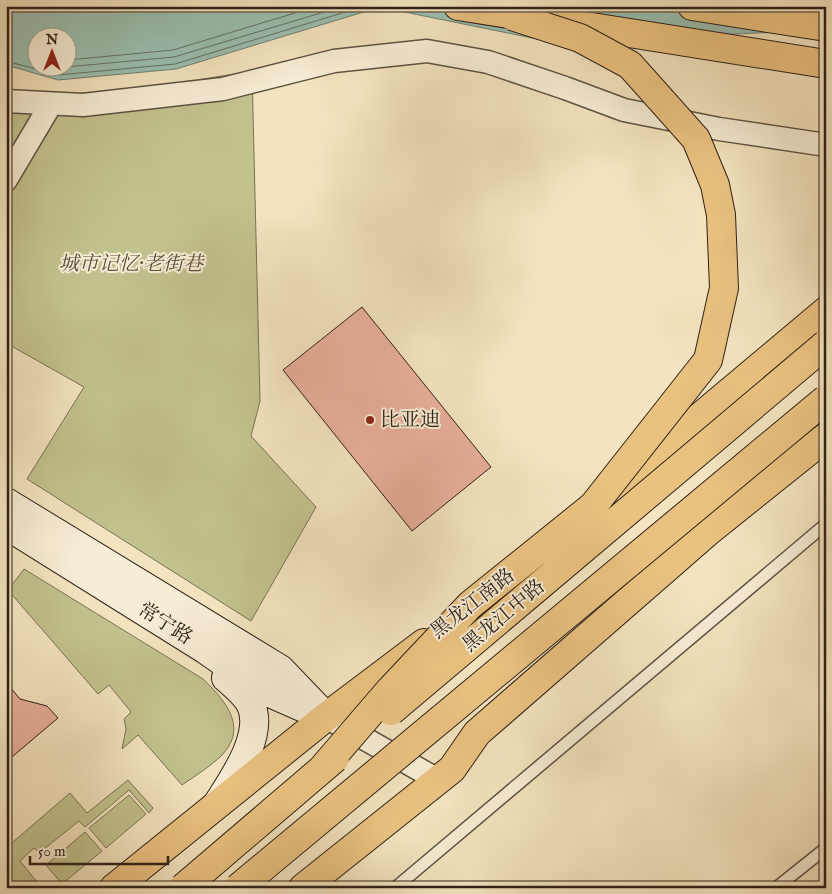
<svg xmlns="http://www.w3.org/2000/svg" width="832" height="894" viewBox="0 0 832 894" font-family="'IM FELL English','Noto Serif SC',serif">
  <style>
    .green { fill: #c2c28e; stroke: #787253 }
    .water { fill: #9bbfb1; stroke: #6f8074; fill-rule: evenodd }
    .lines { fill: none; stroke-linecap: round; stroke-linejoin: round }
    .shore { stroke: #647064; stroke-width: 1 }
    .building { fill: #e8ae9a; stroke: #2d2118 }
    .lane-casing { stroke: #5e5242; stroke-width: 14 }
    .street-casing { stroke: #5e5242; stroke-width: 25 }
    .secondary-casing { stroke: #2d2118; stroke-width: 30 }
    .highway-casing { stroke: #2d2118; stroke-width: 30 }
    .lane { stroke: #f7edd5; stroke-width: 11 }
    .street { stroke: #f7edd5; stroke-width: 22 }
    .secondary { stroke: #f7edd5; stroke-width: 28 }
    .highway { stroke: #eac280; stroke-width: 28 }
    .highway-bridge-casing { stroke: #2d2118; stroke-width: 30; stroke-linecap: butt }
    .highway-bridge { stroke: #eac280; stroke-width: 28 }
    .poi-dot { fill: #8f2418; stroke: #f7edd5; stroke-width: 2 }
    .labels { text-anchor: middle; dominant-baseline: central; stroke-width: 4; stroke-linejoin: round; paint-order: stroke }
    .park-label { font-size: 20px; font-style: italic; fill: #5a513b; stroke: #f7edd5 }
    .poi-label { font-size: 20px; fill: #2d2118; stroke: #f7edd5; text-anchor: start }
    .street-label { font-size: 20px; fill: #2d2118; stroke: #f7edd5 }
  </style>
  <rect width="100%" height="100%" fill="#f3e4bf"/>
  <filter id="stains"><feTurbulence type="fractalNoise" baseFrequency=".004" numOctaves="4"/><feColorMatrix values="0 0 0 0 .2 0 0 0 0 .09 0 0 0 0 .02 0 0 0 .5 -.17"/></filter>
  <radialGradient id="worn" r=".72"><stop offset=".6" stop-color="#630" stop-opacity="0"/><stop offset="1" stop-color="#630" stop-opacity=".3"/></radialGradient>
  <path class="green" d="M252,71l8,330 -9,35 65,71 -65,114 -224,-142 57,-92 -78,-44v-252l50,4 86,-6z
    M24,569l179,110c21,20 46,48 19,76 -11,11 -27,21 -40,30l-44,-50 -16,14 4,-20 -2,-10 7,-7 -22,-27 -11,9 -90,-104z
    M128,780l25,28 -4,5 -20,-23 -44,37 -6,-6 -40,32 -5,-5 -14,13 22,27h-36v-40l64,-55 17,20z
    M129,795l17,19 -40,34 -17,-20z
    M85,832l17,19 -40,33 -16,-19z"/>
  <path class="water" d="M6,6h820v24l-274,12 -172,-35 -204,62 -118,11 -52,-15zM38,38h30v30h-30z"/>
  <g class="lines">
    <path class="shore" d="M68,60l105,-10 145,-44
      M6,61l52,14 117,-11 190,-58
      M55,68l119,-11 170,-51"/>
  </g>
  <path class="building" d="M362,307l129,160 -79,64 -129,-161z
    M6,682l14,17 27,7 11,12 -52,44z"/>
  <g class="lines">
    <g class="lane-casing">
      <path id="lane" d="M395,888l431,-364
        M776,888l50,-40"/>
    </g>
    <g class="street-casing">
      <path id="street" d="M6,101l77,4 140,-16 111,-28 93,-10 61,11 77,26 59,22 95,19 107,16
        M6,180l45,-76
        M326,717l112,63"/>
    </g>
    <g class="secondary-casing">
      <path id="secondary" d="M6,502l274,167 46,48
        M6,525l200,125 57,40 50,22
        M218,803c15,-24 48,-70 32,-100 -6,-10 -16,-18 -24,-25"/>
    </g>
    <g class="highway-casing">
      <path id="highway" d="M458,6l368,58
        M692,6l134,21
        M614,489l212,-178
        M114,888l212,-171 98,-74
        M303,888l149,-119 25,-36 233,-203 116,-93"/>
    </g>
    <use href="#lane" class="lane"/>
    <use href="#street" class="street"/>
    <use href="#secondary" class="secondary"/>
    <use href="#highway" class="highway"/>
    <g class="highway-bridge-casing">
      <path id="highway-bridge" d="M391,711l435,-367
        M322,769l68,-79 80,-85 123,-99 115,-146 16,-72 -3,-73 -6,-30 -19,-46 -66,-74 -50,-27 -68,-22
        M183,888l152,-130
        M238,888l588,-489"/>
    </g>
    <use href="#highway-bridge" class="highway-bridge"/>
  </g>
  <circle class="poi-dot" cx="370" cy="420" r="5"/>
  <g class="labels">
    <g class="park-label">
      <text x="131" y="264">城市记忆·老街巷</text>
    </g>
    <g class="poi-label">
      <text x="380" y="420">比亚迪</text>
    </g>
    <g class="street-label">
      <text transform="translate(473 604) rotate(-38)">黑龙江南路</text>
      <text transform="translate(504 616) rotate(-40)">黑龙江中路</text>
      <text transform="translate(165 624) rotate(32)">常宁路</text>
    </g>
  </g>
  <rect width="832" height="894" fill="none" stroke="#f3e4bf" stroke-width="25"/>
  <rect x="8" y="8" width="817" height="879" fill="none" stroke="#2d2118" stroke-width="2.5"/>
  <rect x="12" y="12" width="807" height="869" fill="none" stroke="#2d2118"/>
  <g transform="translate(52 52)"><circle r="24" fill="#f7edd5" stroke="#a69b89"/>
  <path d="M0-4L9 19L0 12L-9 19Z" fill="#8f2418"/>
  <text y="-8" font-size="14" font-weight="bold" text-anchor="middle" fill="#2d2118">N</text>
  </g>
  <path d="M30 856v8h138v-8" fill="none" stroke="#2d2118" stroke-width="2.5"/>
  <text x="38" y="856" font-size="15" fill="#2d2118" stroke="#f7edd5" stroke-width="4" paint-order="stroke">50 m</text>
  <rect width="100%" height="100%" filter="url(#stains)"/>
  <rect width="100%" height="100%" fill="url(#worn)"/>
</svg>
